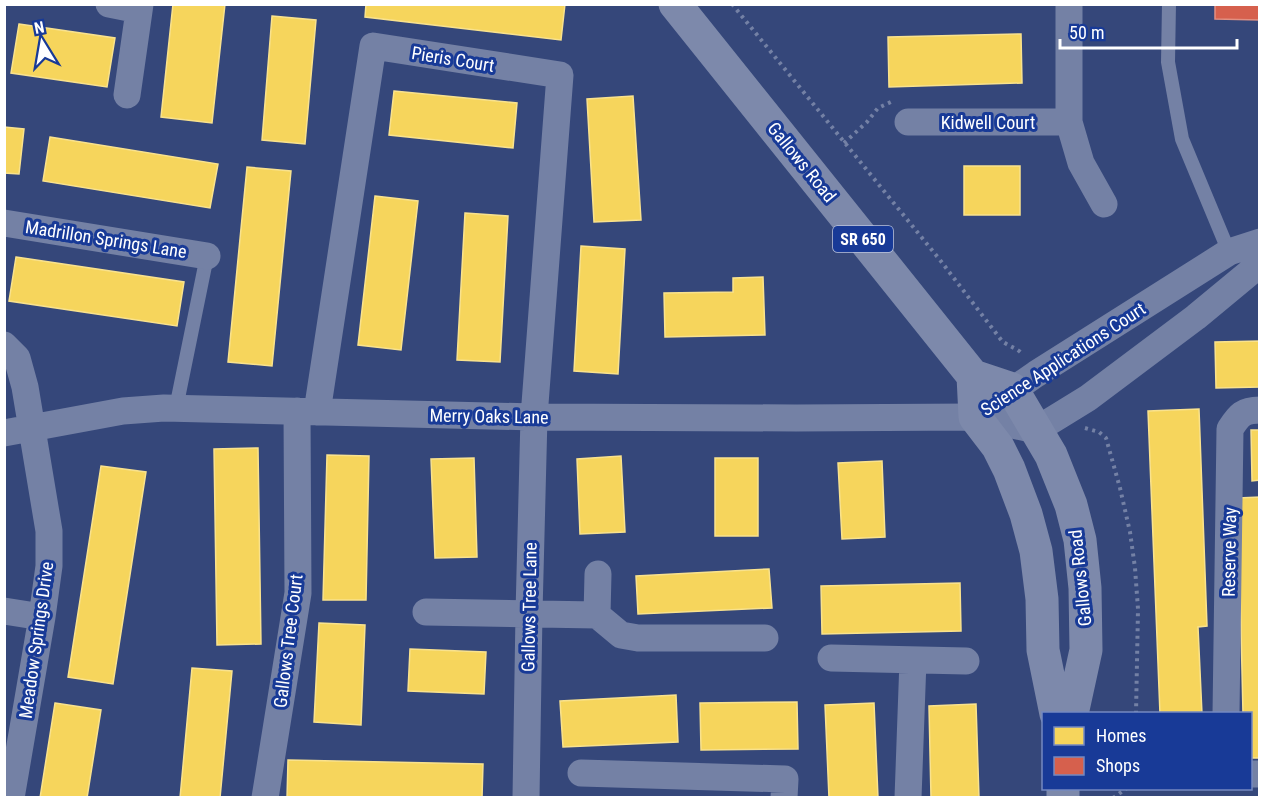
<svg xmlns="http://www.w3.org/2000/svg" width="1264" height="802" viewBox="0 0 1264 802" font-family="'Roboto Condensed',sans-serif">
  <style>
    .homes { fill: #f6d55c; stroke: #f9e28d; stroke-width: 1.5 }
    .shops { fill: #d6604d; stroke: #e29082; stroke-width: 1.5 }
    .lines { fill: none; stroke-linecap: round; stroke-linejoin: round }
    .path { stroke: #7481a5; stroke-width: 4; stroke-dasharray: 3 4.5; stroke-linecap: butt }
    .service { stroke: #7481a5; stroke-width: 14 }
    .minor { stroke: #7481a5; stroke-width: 27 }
    .primary { stroke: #7d89ab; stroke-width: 33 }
    .labels { text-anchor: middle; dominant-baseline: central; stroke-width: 6; stroke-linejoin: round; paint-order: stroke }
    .shield { fill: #183a97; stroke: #bac4e0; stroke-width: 1.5 }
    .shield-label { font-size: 16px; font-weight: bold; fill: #fff }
    .street-label { font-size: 18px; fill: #fff; stroke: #183a97 }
  </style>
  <rect width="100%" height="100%" fill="#35477a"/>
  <path class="homes" d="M173,4h52l-13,119 -51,-6z
    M366,4h199l-4,36 -196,-23z
    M272,16l44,4 -11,124 -43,-4z
    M19,24l96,14 -8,49 -96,-14z
    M1021,34l1,49 -133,4 -1,-50z
    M394,91l123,12 -4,45 -124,-13z
    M633,96l8,124 -47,2 -7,-123z
    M4,127l20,2 -5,45 -15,-1z
    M50,137l168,27 -8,44 -167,-27z
    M964,166h56v49h-56z
    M247,167l44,4 -19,195 -44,-4z
    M375,196l43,5 -17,149 -43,-5z
    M465,213l43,3 -8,146 -43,-2z
    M581,246l44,3 -7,125 -44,-3z
    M16,257l168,25 -7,44 -168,-25z
    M763,277l2,58 -100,2 -1,-44 69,-1v-14z
    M1260,341v46l-44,1 -1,-46z
    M1199,409l8,217 -9,1 4,87h-42l-12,-303z
    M1251,430h9v50l-8,1z
    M258,448l3,196 -44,1 -3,-196z
    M327,455l42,1 -3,144h-43z
    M621,456l4,76 -45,2 -3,-75z
    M474,458l3,99 -42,1 -4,-99z
    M715,458h43v78h-43z
    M882,461l3,76 -43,2 -4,-76z
    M101,466l45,6 -33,212 -45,-7z
    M1260,497v261h-10v-44h-7l-5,-216z
    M769,569l3,39 -134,6 -2,-38z
    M960,583l1,48 -139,3 -1,-48z
    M319,623l46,2 -4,100 -47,-3z
    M410,649l76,3 -2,42 -76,-3z
    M192,668l40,3 -12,127h-40z
    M676,695l2,47 -115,5 -3,-46z
    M797,702l1,47 -97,1 -1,-47z
    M55,703l46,7 -14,88h-47z
    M874,703l4,95h-49l-4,-93z
    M976,704l3,94h-48l-2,-92z
    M288,760l195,4 -1,34h-195z"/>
  <path class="shops" d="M1215,4h45v16l-45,-1z"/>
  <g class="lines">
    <path class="path" d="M732,4l208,256 62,81c6,5 17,8 20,13
      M844,143l23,-21 11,-14 15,-7
      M1085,428l14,4 7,6 14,50 10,44 5,36 3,41 -2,105
      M1113,798l14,-10"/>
    <path class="service" d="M1169,4l-1,58 14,77 47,113
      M176,408l31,-152"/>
    <path class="minor" d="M109,4l30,6
      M1069,4v118l12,41 23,41
      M127,95l13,-91
      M908,122h161
      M4,223l203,33
      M4,345l13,13 8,29 24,144v35l-7,51 -31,181
      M996,402l40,-28 193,-122 31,-10
      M317,412l56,-366 187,29 -26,342 -5,196 -3,185
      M4,433l119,-22 41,-3 370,9 262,1 179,-1 61,13 52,-32 108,-81 64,-53
      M4,611l38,6
      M426,612l171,3 24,20 17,3h127
      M597,615l1,-41
      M831,658l135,3
      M1226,714l4,-285c9,-14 13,-19 30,-19
      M581,773l204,6 -1,19
      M1250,774h10
      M265,798l33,-205 -1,-182
      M908,798l5,-138"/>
    <path class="primary" d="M675,4l298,372 39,13 39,66 20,50 9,35 5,48 1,62 -14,64
      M973,376l2,41 23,30 11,22 17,45 10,37 6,48 1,51 13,64
      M1063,798v-10"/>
  </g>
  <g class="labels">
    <rect class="shield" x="833" y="226" width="60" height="26" rx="4.5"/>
    <g class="shield-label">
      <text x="863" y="239">SR 650</text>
    </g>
    <g class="street-label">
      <text transform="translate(453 59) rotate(9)">Pieris Court</text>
      <text x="988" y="122">Kidwell Court</text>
      <text transform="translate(802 162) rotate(51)">Gallows Road</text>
      <text transform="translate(106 239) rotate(9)">Madrillon Springs Lane</text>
      <text transform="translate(1063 359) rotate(-33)">Science Applications Court</text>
      <text transform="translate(489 416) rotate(1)">Merry Oaks Lane</text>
      <text transform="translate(1229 552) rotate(-89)">Reserve Way</text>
      <text transform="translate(1080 578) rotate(-96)">Gallows Road</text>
      <text transform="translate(529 607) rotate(-89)">Gallows Tree Lane</text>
      <text transform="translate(36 640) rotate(-82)">Meadow Springs Drive</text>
      <text transform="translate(288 641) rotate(-83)">Gallows Tree Court</text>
    </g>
  </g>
  <rect width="1264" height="802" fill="none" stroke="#ffffff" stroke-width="12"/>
  <rect x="1042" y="712" width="210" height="78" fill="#183a97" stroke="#7489c1" stroke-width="1.5"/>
  <rect x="1054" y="727" width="30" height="18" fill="#f6d55c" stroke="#7489c1" stroke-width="1.5"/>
  <text x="1096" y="742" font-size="18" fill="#ffffff">Homes</text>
  <rect x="1054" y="757" width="30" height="18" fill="#d6604d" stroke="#7489c1" stroke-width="1.5"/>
  <text x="1096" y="772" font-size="18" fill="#ffffff">Shops</text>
  <g transform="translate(42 42) rotate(349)" stroke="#183a97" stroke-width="4.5" paint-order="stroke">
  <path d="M0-4.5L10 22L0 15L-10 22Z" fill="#ffffff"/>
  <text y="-9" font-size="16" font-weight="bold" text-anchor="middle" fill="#ffffff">N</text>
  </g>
  <path d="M1060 39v9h177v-9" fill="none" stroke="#ffffff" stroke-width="3"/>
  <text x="1069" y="39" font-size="18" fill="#ffffff" stroke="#183a97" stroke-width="4.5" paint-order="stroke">50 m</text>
</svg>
